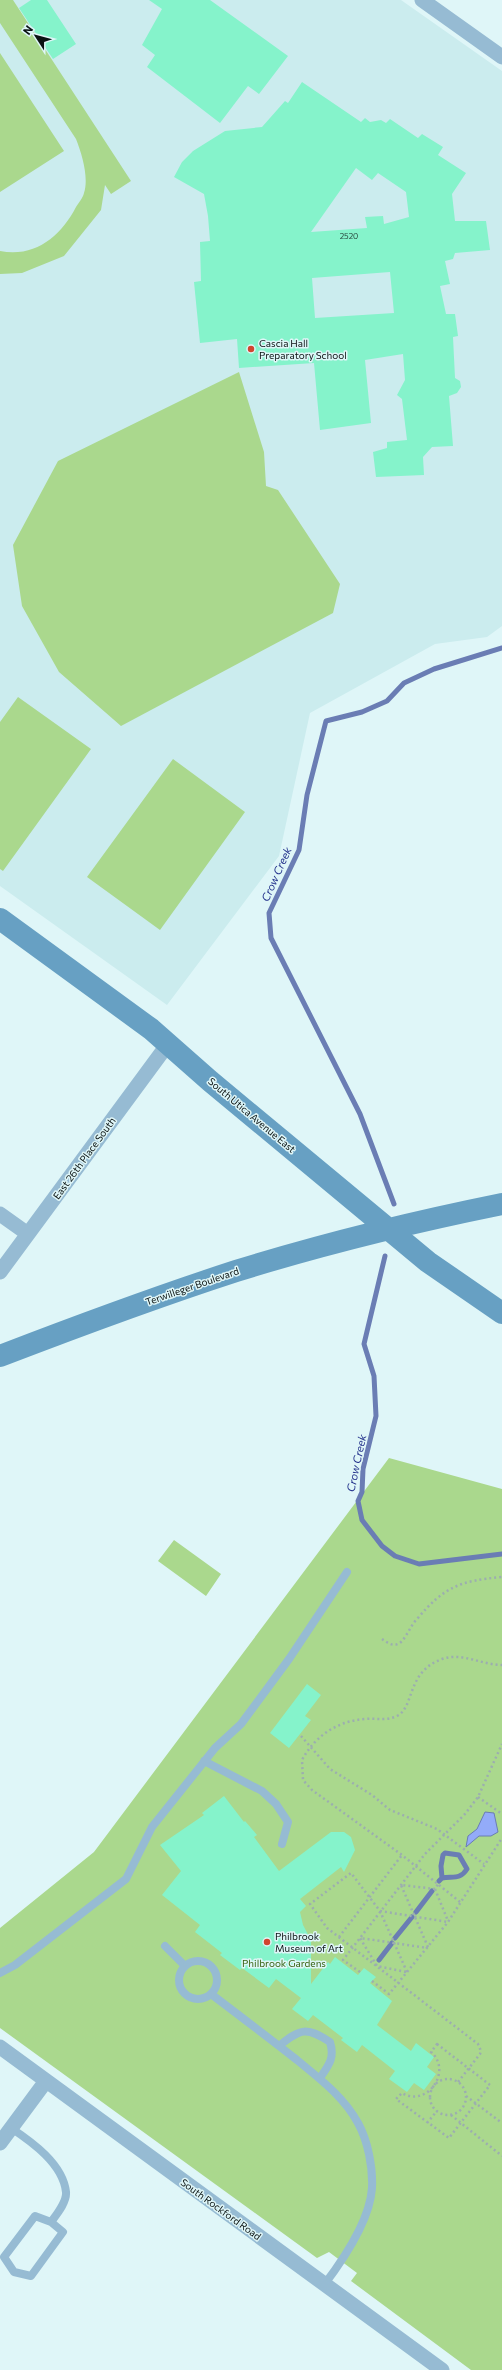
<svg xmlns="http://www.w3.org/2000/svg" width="502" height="2370" viewBox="0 0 502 2370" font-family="Commissioner,sans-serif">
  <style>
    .built { fill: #cbecee }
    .green { fill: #aad88d }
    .water { fill: #93abf9; stroke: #6a7db4 }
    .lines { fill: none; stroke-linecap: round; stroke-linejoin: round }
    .stream { stroke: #6a7db4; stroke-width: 5 }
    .building { fill: #85f3cb; fill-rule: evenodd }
    .path { stroke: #9caeaf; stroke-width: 2.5; stroke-dasharray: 2 3; stroke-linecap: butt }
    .lane { stroke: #96bbd3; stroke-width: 8 }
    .street { stroke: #96bbd3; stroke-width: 15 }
    .secondary { stroke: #67a0c3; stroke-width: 22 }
    .poi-dot { fill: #d1452f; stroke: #dff6f8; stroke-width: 1.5 }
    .labels { text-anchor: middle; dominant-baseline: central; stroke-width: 3; stroke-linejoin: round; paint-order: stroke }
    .number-label { font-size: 8px; fill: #294a40 }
    .poi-label { font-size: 10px; fill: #0a1212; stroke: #dff6f8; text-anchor: start }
    .street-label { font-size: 10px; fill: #0a1212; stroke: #dff6f8 }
    .park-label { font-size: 10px; fill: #355f0d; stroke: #dff6f8 }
    .water-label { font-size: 11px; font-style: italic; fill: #26358d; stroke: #dff6f8 }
  </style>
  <rect width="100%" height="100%" fill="#dff6f8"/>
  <path class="built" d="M0,0h401l101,71v555l-15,11 -52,7 -125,69 -31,143 -112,149 -167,-119z"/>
  <path class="green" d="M0,0h13l118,181 -20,13 -6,-9 -4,25 -37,46 -42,17 -22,1v-23c35,7 61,-15 76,-44 3,-5 7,-9 8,-14 5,-15 -2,-39 -8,-54l-76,-116z
    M0,53l64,98 -64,41z
    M239,372l25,80 2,34 12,4 62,94 -7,29 -212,113 -62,-54 -37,-66 -9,-61 45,-84z
    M18,697l73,52 -88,122 -3,-2v-147z
    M173,759l72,53 -85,118 -73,-53z
    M389,1458l113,31v881h-31l-120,-89 6,-8 -28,-21 -12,6 -317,-230v-100l94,-76z
    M174,1540l47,34 -15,22 -48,-35z"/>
  <path class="water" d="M485,1812l9,1 4,19 -7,4h-12l-13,11 2,-11 9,-7z"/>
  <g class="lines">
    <path class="stream" d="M394,1204l-34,-90 -89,-176 -2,-25 30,-63 8,-55 19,-74 36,-9 25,-11 17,-18 30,-14 68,-21
      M385,1256l-21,88 10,32 2,40 -13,53 -1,23 -4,9 4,19 20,26 13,10 24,8 83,-10
      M439,1881l3,-3c11,-2 18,2 25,-9l-8,-14 -14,-2 -2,2 -2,11 1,12
      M416,1912l16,-21
      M395,1938l17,-21
      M379,1960l13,-17"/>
  </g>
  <path class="building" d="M31,0h16l29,44 -23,15 -34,-51z
    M149,0h61l78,56 -29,38 -11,-8 -28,37 -73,-56 8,-12 -13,-10 20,-36z
    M302,82l59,40 4,-4 5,4 11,-2 5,3 4,-4 28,19 4,-4 21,13 -5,8 28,18 -14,21 3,27h31l4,29 -35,3 -2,6 -8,2 5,23 -10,2 6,28h9l3,22 -5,1 2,41 5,3 1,6 -4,6 -8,3 4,50 -21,1 -9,10 1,18 -48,2 -3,-25 14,-4v-6l20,-2 -5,-41 -5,-4 8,-15 -2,-26 -38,6 6,63 -51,7 -6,-67 -75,5 -2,-29 -37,4 -6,-61 7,-1 -1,-39 10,-1 -2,-25 -4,-22 -30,-17 8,-15 11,-11 32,-20 37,-4 23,-26 3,2zM356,168l16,12 6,-7 28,19 3,25 -25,7 -1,-8 -18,1 2,11 -56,4zM390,272l4,41 -79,5 -3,-40z
    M307,1684l14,11 -16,21 6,4 -22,28 -19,-15z
    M224,1796l20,26 1,-1 12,14 -3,2 25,34 52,-39h13l7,5 4,13 -11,22 -3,-5 -41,32 6,7 -6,6 3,13 8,15v44l17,-22 2,2 5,-7 23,18 6,-7 12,9 -6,6 22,18 -15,24 34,26 5,-8 18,14 -7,10 9,7 -12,16 -10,-7 -7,9 -18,-13 6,-8 -33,-26 -5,7 -16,-12 2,-2 -30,-23 -5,6 -16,-12 9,-11 -25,-19 -7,9 -27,-20 -2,2 -20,-15 2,-2 -27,-21 5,-7 -38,-30 19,-24 -21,-26 44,-30 -2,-2z"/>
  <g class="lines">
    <path class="path" d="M382,1639c6,4 12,9 19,3 6,-6 10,-17 16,-23 28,-33 43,-38 85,-42
      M301,1736l29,33 42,26 18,15 47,19 47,35
      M478,1797l24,17
      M435,1889l13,32
      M460,1902l-58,-47 -90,-65 -9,-10 -1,-20c13,-24 35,-39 63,-41 11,-1 22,2 32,-3 18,-9 9,-44 45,-57 20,-7 40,6 60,6
      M380,1911l68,11
      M339,1937l63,-82
      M428,1947l-27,-62 34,4 3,-5
      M360,1972l-17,-12 82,-106 40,-40 13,-17 24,-53
      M406,1972l-29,-6 -17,-28 68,10
      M407,1972l-27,-61 -29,-38 -41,31 17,24 151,116 3,7 -1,3 -22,28
      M372,1981l17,13 59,-72 54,-84
      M437,2044l53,41 -41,53 -53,-39 6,-6c25,15 51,-22 29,-41z
      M430 2097a18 18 0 1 1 36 0a18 18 0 1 1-36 0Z
      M466,2096l36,27
      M451,2115l51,41
      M427,2123l10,-12"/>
    <path class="lane" d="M204,1761l58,30 14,13 12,18 -6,22
      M165,1946l20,20
      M179 1980a19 19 0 1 1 38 0a19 19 0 1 1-38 0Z
      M0,1973l15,-8 111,-86 26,-52 63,-79 26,-24 48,-65 58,-87
      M211,1994c29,22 58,44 86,66 23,19 47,37 61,63 10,18 15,45 14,65 -2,32 -29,72 -48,97
      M279,2046c22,-18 28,-19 51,-4 5,16 -1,23 -10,36
      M11,2128c21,14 52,36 55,64 1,10 -9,22 -15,30l12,10 -32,44 -17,-4 -10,-15 31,-41 16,6"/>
    <path class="street" d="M422,0l80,57
      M0,1214l28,20
      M0,1272l168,-228
      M0,2047l442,323
      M0,2143l46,-62"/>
    <path class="secondary" d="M0,919l151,110 59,52 218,181 74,51
      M0,1356c78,-30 156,-59 236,-85 87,-27 177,-49 266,-67"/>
  </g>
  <g class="poi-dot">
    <circle cx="251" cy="349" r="4"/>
    <circle cx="267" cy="1942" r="4"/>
  </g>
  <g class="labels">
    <g class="number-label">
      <text x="349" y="236">2520</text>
    </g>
    <g class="poi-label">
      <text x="259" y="343">Cascia Hall<tspan x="259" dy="12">Preparatory School</tspan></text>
      <text x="275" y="1936">Philbrook<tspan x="275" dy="12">Museum of Art</tspan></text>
    </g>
    <g class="street-label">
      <text transform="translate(252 1115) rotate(40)">South Utica Avenue East</text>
      <text transform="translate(84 1158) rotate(-54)">East 26th Place South</text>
      <text transform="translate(192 1286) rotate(-19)">Terwilleger Boulevard</text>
      <text transform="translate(221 2209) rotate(36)">South Rockford Road</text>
    </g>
    <g class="park-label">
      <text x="284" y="1963">Philbrook Gardens</text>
    </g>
    <g class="water-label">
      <text transform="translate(276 874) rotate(-66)">Crow Creek</text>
      <text transform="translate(356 1463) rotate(-78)">Crow Creek</text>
    </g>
  </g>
  <g transform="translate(36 36) rotate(306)" stroke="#dff6f8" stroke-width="3" paint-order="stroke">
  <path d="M0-3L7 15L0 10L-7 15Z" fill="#0a1212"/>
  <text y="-6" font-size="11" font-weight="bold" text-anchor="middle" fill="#0a1212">N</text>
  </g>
</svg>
